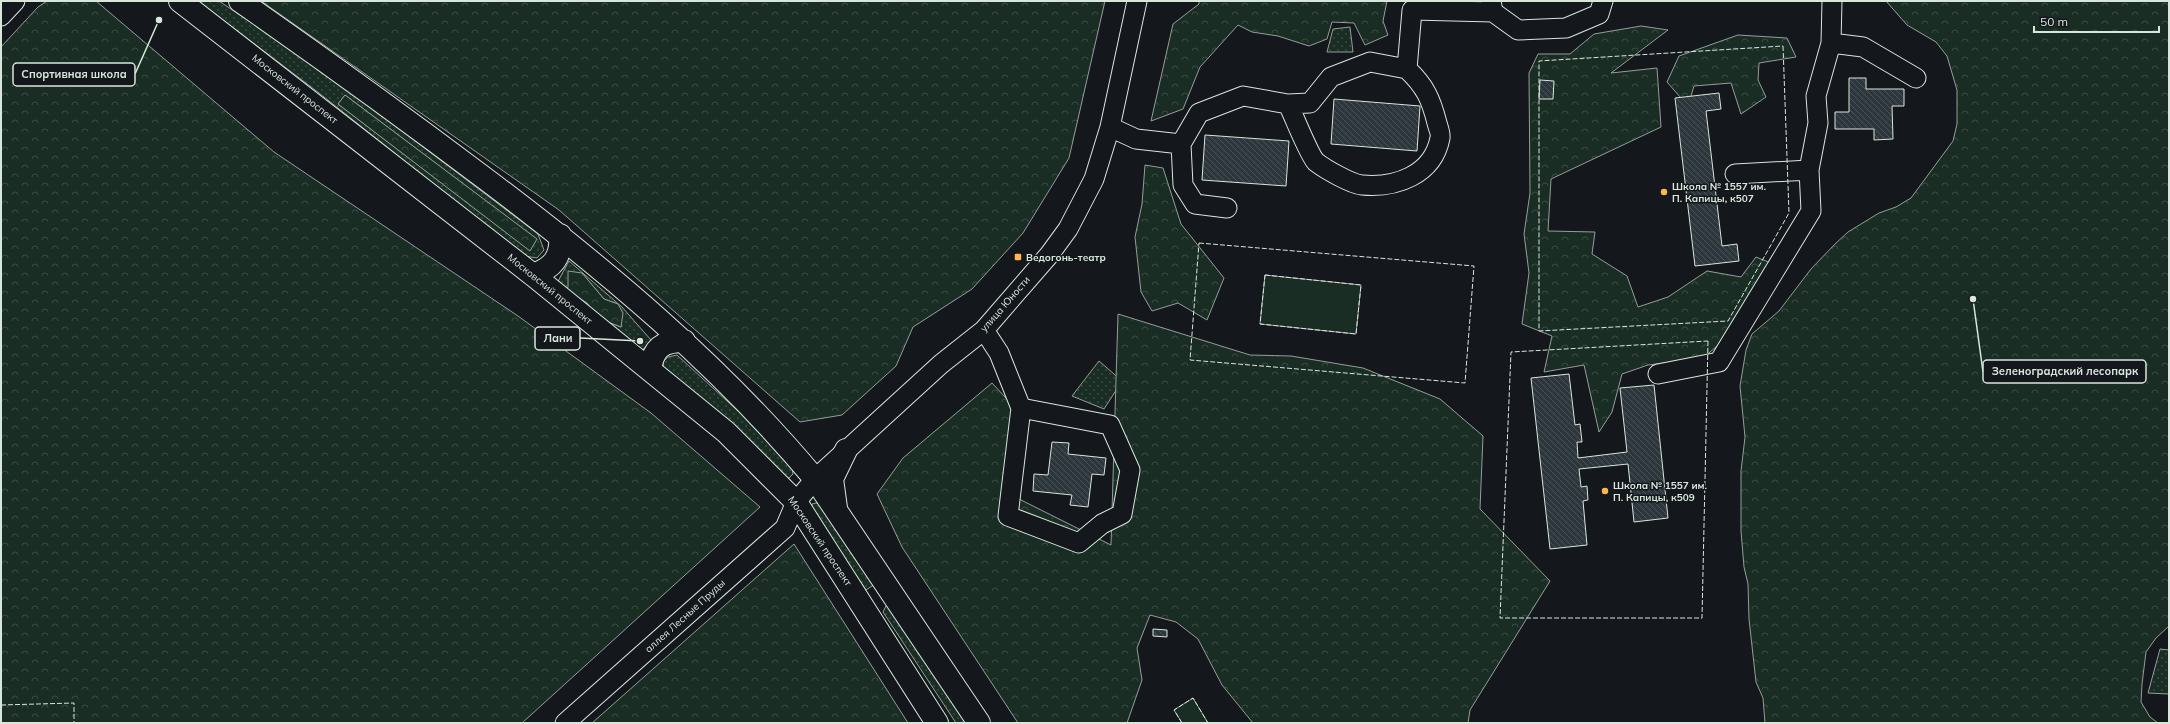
<svg xmlns="http://www.w3.org/2000/svg" width="2170" height="724" viewBox="0 0 2170 724" font-family="Mulish,sans-serif">
  <style>
    .grass { fill: url(#grass-dots); stroke: #939e99; fill-rule: evenodd }
    .forest { fill: url(#forest-crowns); stroke: #939e99 }
    .garden { fill: #1a2d24; stroke: #939e99 }
    .building { fill: url(#building-back-hatch); stroke: #d8e6dc }
    .lines { fill: none; stroke-linecap: round; stroke-linejoin: round }
    .minor-casing { stroke: #d8e6dc; stroke-width: 21 }
    .major-casing { stroke: #d8e6dc; stroke-width: 24 }
    .minor { stroke: #14181c; stroke-width: 19 }
    .major { stroke: #14181c; stroke-width: 22 }
    .fence { stroke: #d8e6dc; stroke-width: 1; stroke-dasharray: 5 2; stroke-linecap: butt }
    .poi-dot { fill: #ffb74d; stroke: #14181c; stroke-width: 1.5 }
    .labels { text-anchor: middle; dominant-baseline: central; stroke-width: 3; stroke-linejoin: round; paint-order: stroke }
    .street-label { font-size: 10px; fill: #d8e6dc; stroke: #14181c }
    .poi-label { font-size: 10px; font-weight: bold; fill: #d8e6dc; stroke: #14181c; text-anchor: start }
    .leader { fill: none; stroke: #d8e6dc; stroke-width: 1.5 }
    .callout-dot { fill: #d8e6dc; stroke: #14181c; stroke-width: 1.5 }
    .callout { fill: #14181c; stroke: #d8e6dc; stroke-width: 1.5 }
    .callout-label { font-size: 11px; text-anchor: middle; font-weight: bold; fill: #d8e6dc }
  </style>
  <defs>
    <pattern id="grass-dots" width="8" height="8" patternUnits="userSpaceOnUse"><rect width="8" height="8" fill="#1a2d24"/><path d="M2 2h.1M6 6h.1" fill="none" stroke="#3b4b43" stroke-width="1.8" stroke-linecap="round"/></pattern>
    <pattern id="forest-crowns" width="20" height="18" patternUnits="userSpaceOnUse"><rect width="20" height="18" fill="#1a2d24"/><path d="M2 6a3 3 0 1 1 6 0M12 15a3 3 0 1 1 6 0" fill="none" stroke="#3b4b43"/></pattern>
    <pattern id="building-back-hatch" width="6" height="6" patternUnits="userSpaceOnUse"><rect width="6" height="6" fill="#2c363c"/><path d="M-1 5l2 2M0 0l6 6M5-1l2 2" fill="none" stroke="#4a5358"/></pattern>
  </defs>
  <rect width="100%" height="100%" fill="#14181c"/>
  <path class="grass" d="M198,1h21l104,70 215,163 6,16 -7,8 -13,-2 -205,-163zM345,95l191,144 -6,11 -192,-146z
    M1350,27l3,25h-26l6,-23z
    M569,261l53,46 29,33 -11,13 -84,-68zM582,273l22,26 14,5 3,23 -23,-9 -11,-15 -21,-13z
    M677,355l62,57 53,55 1,7 -4,4h-7l-118,-107 -1,-9 5,-5z
    M1099,361l23,20 -18,28 -32,-13z
    M816,503l4,1 55,80 -9,6 -53,-77 -1,-9z
    M886,606l4,1 77,116h-11l-73,-111z
    M2160,649l9,1v44l-21,-1z"/>
  <path class="forest" d="M47,1h49l178,151 244,164 133,97 109,94 -238,216h-521v-676l37,-40z
    M261,1h844l-36,157 -46,75 -51,56 -59,38 -17,39 -54,49 -42,7 -241,-212z
    M1199,1h188l-4,20 5,14 -23,10 -11,-22 -22,-1 -5,17 -18,7 -31,-10 -26,-4 -14,-7 -38,42 -17,42 -32,12 22,-97 26,-20z
    M1886,1h283v625l-13,12 -10,14 -4,32 -1,18 9,15 8,6h-393l-2,-25 -7,-16 -7,-63 -1,-35 -4,-17 -3,-36v-60l4,-34 -5,-51 6,-36 6,-16 27,-23 32,-42 24,-25 13,-12 31,-19 17,-6 15,-9 42,-57 4,-17v-34l-10,-34 -11,-14 -29,-17z
    M1641,26l27,4 -57,43 46,-5 4,59 -110,52 -3,52 47,1 -3,22 35,22 11,31 30,-10 39,-26 34,6 15,-20 15,6 -47,77 -21,18 -55,7 -26,9 -10,38 -13,20 -15,-67 -40,7 8,-36 -30,-12 7,-51 -5,-39 6,-41 -1,-120 9,-19h32l24,-20z
    M1738,35l49,3 9,19 -37,6 -1,17 8,17 -25,17 -10,-31 -37,3 -6,20 -21,-24 12,-26z
    M345,95l192,144 -7,12 -192,-147z
    M1145,165l18,3 18,56 43,54 -17,42 -29,-17 -26,8 -11,-19 -6,-55 7,-33z
    M568,271l14,2 22,26 14,5 5,9 -2,14 -23,-9 -11,-15 -21,-13 2,-3z
    M1118,314l132,41 41,1 72,12 77,31 43,37 -3,73 70,72 -80,129 -2,13h-215l-31,-38 -24,-46 -22,-17 -26,-7 -13,33 5,32 -15,43h-109l-116,-176 -25,-53 26,-36 89,-75 25,27 -14,81 108,54z
    M794,544l114,179h-316z"/>
  <path class="garden" d="M1265,275l96,10 -5,49 -96,-10z
    M1193,698l15,25h-26l-8,-13z"/>
  <path class="building" d="M1849,78h17v11h38v17h-12l1,33 -19,1v-11h-39v-17h14z
    M1540,80l14,1 -1,18h-14z
    M1719,93l2,16 -15,2 16,135 15,-2 2,17 -44,5 -20,-168z
    M1334,99l86,7 -3,45 -86,-7z
    M1205,135l84,6 -3,45 -84,-6z
    M1569,374l6,51 5,-1 2,18h-5l1,16 49,-6 -7,-64 34,-3 14,133 -34,4 -6,-58 -49,5 2,18 6,-1 1,14 -5,1 4,44 -37,4 -19,-171z
    M1052,442l17,1 -1,11 38,4 -2,17 -12,-1 -4,33 -18,-2 2,-10 -39,-4 1,-17 14,1z
    M1153,629l14,1v7l-14,-1z"/>
  <g class="lines">
    <g class="minor-casing">
      <path id="minor" d="M1491,1l2,11 25,18 48,-2 33,-14 4,-13
        M1,16l14,-15
        M1831,43l32,4 53,31
        M1288,104c6,12 21,51 28,58 9,7 35,22 46,23 34,3 71,-10 78,-47 1,-4 -2,-11 -3,-15 -6,-24 -12,-37 -30,-54
        M1110,127l26,12 45,5
        M1735,174l74,-4
        M1227,208l-32,-4 -12,-19 -2,-41 18,-31 44,-17 45,8 22,-1 21,-26 39,-15 37,7 5,-59 81,2
        M984,330l15,23 22,55 89,17 20,45 -8,44 -20,10 -23,19 -71,-27 13,-108
        M1658,374l61,-12 92,-151 -2,-41 9,-47 -2,-27 15,-53 1,-42
        M565,723l220,-195 11,-26 19,-23 126,-115 43,-34 65,-75 19,-26 26,-50 16,-52 27,-126"/>
    </g>
    <g class="major-casing">
      <path id="major" d="M180,1l353,274 193,157 70,70 141,221
        M240,1c83,58 166,118 247,179 118,89 233,185 328,299l164,244
        M533,275c20,-7 29,-18 27,-40
        M650,370c3,-22 12,-29 34,-29
        M836,508l-4,-29 14,-29"/>
    </g>
    <use href="#minor" class="minor"/>
    <use href="#major" class="major"/>
    <path class="fence" d="M1783,46l6,167 -61,108 -189,10v-270z
      M1199,243l275,23 -9,117 -275,-23z
      M1265,275l96,10 -5,49 -96,-10z
      M1708,341l-6,277h-202l11,-266z
      M1,705l73,-2v20
      M1182,723l-8,-13 19,-12 15,25"/>
  </g>
  <g class="poi-dot">
    <circle cx="1664" cy="192" r="4"/>
    <rect x="1014" y="253" width="8" height="8" rx="2"/>
    <circle cx="1605" cy="491" r="4"/>
  </g>
  <g class="labels">
    <g class="street-label">
      <text transform="translate(295 89) rotate(38)">Московский проспект</text>
      <text transform="translate(550 289) rotate(39)">Московский проспект</text>
      <text transform="translate(1005 304) rotate(-49)">улица Юности</text>
      <text transform="translate(820 541) rotate(56)">Московский проспект</text>
      <text transform="translate(685 616) rotate(-42)">аллея Лесные Пруды</text>
    </g>
    <g class="poi-label">
      <text x="1672" y="186">Школа № 1557 им.<tspan x="1672" dy="12">П. Капицы, к507</tspan></text>
      <text x="1026" y="257">Ведогонь-театр</text>
      <text x="1613" y="485">Школа № 1557 им.<tspan x="1613" dy="12">П. Капицы, к509</tspan></text>
    </g>
  </g>
  <path class="leader" d="M159 20L135 74M640 341L580 338M1973 299L1983 372"/>
  <g class="callout-dot">
    <circle cx="159" cy="20" r="4"/>
    <circle cx="640" cy="341" r="4"/>
    <circle cx="1973" cy="299" r="4"/>
  </g>
  <g class="callout">
    <rect x="13" y="63" width="122" height="23" rx="4"/>
    <rect x="535" y="327" width="45" height="23" rx="4"/>
    <rect x="1983" y="360" width="163" height="23" rx="4"/>
  </g>
  <g class="callout-label">
    <text x="74" y="78">Спортивная школа</text>
    <text x="558" y="342">Лани</text>
    <text x="2065" y="375">Зеленоградский лесопарк</text>
  </g>
  <rect width="2170" height="724" fill="none" stroke="#d8e6dc" stroke-width="4"/>
  <path d="M2034 26v6h125v-6" fill="none" stroke="#d8e6dc" stroke-width="2"/>
  <text x="2040" y="26" font-size="12" fill="#d8e6dc" stroke="#14181c" stroke-width="3" paint-order="stroke">50 m</text>
</svg>
